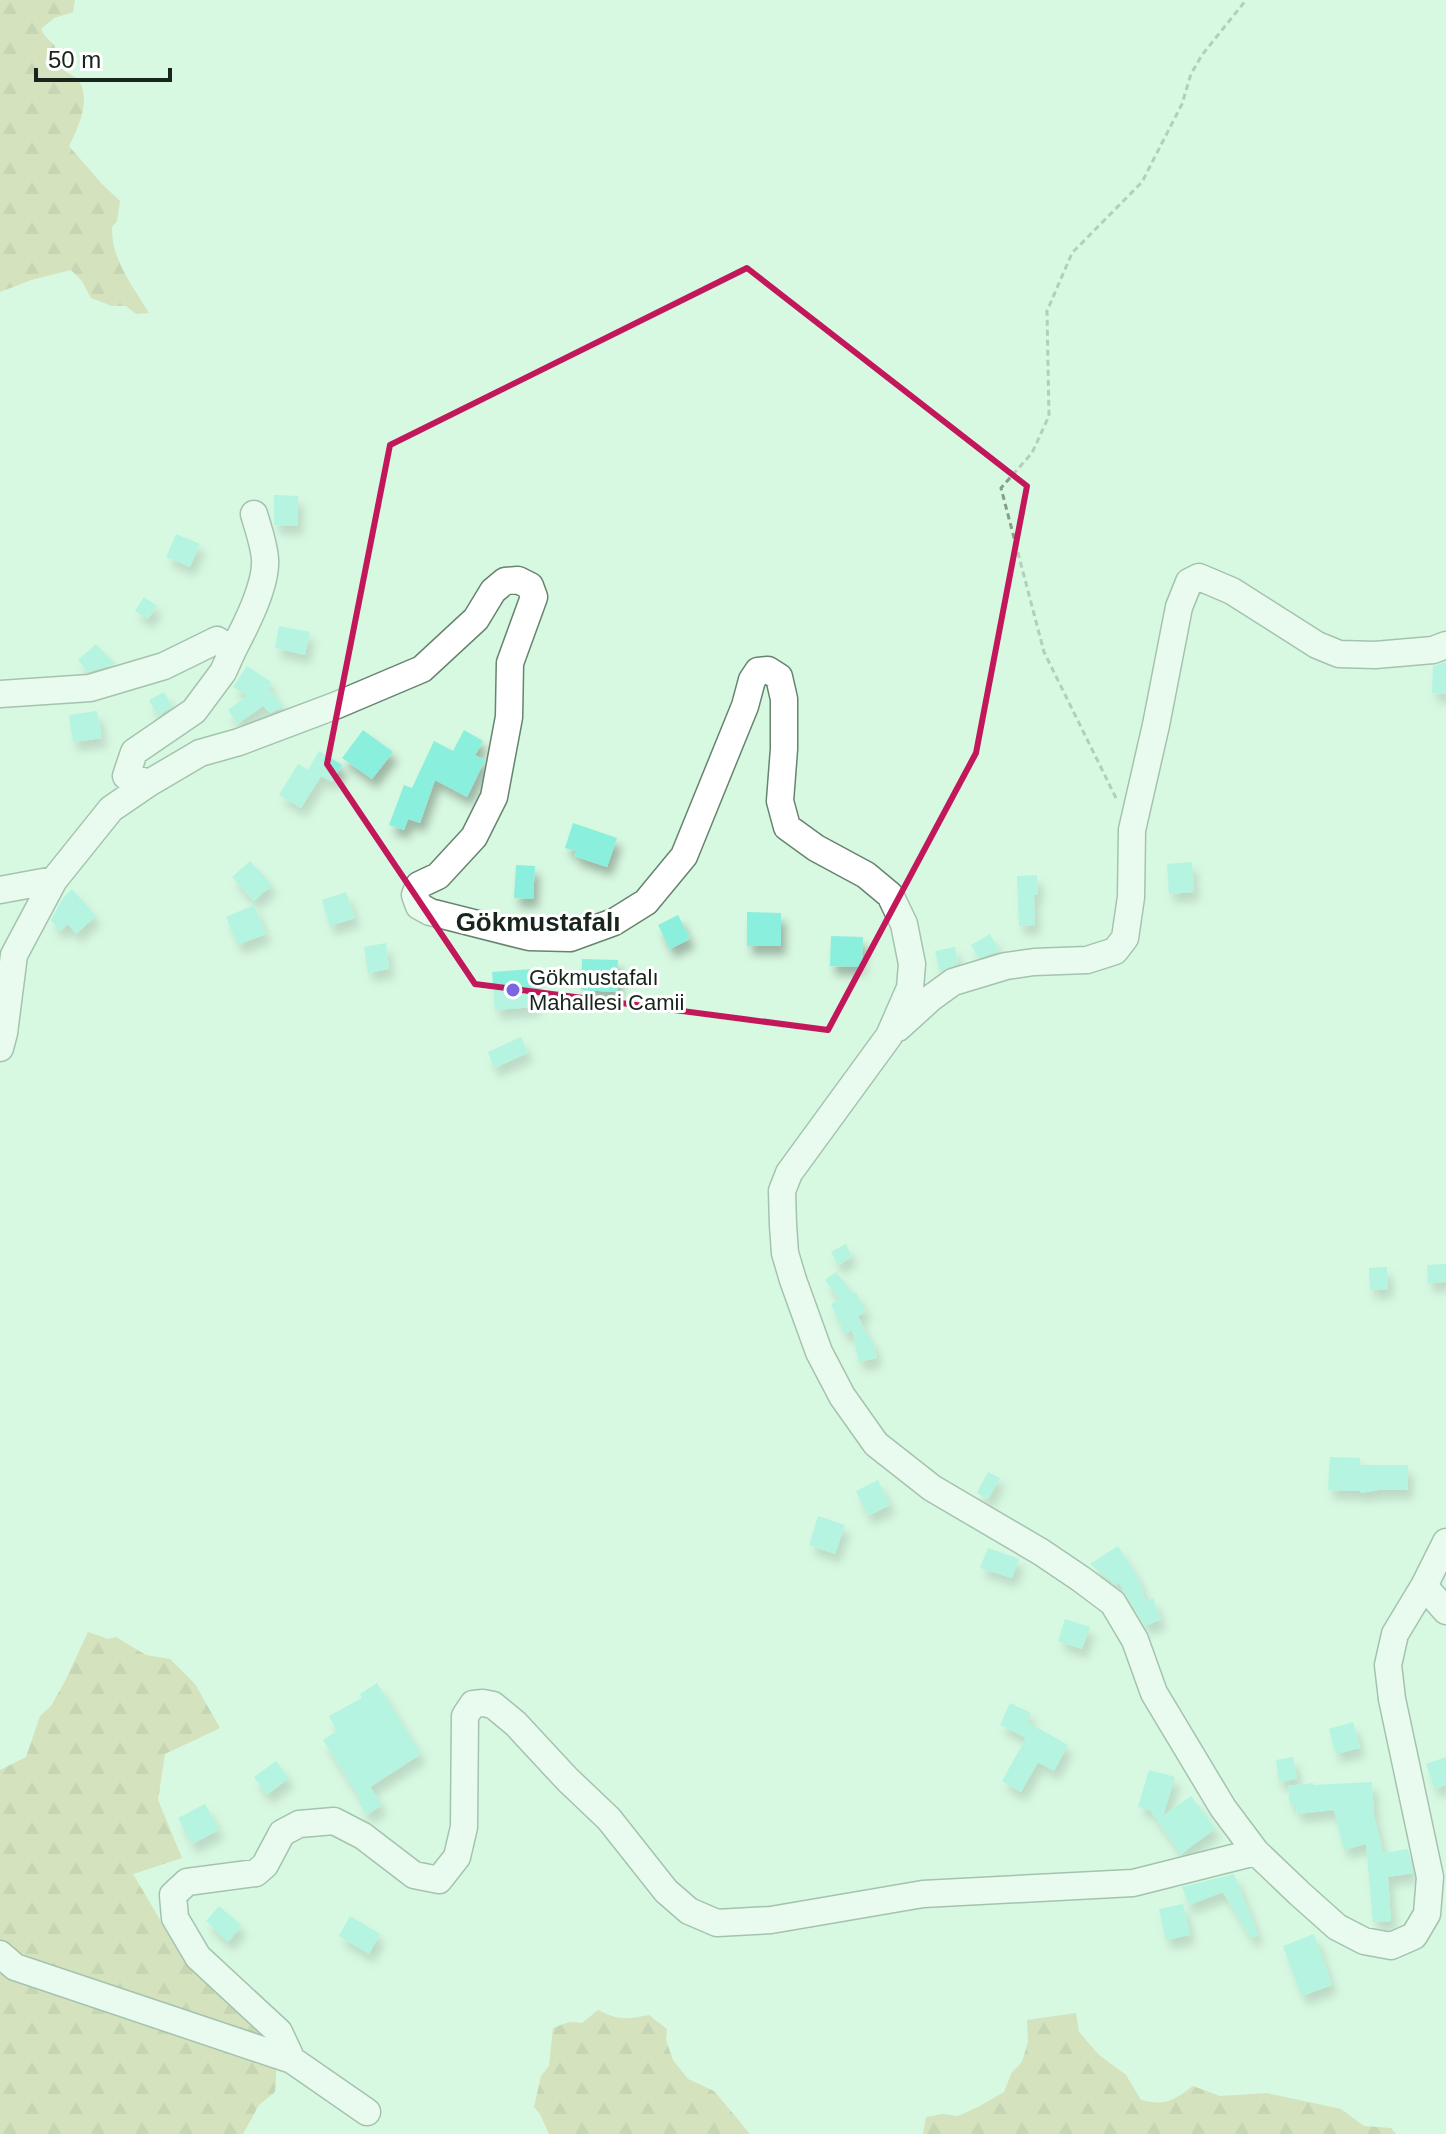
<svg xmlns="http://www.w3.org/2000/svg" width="1446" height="2134" viewBox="0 0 1446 2134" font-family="Helvetica,sans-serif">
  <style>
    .forest { fill: url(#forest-firs) }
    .building { fill: #8aefdd; filter: url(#shadow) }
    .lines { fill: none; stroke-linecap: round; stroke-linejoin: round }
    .minor-casing { stroke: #66846f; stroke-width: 29 }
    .path { stroke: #869e8d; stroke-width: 3; stroke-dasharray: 6 4; stroke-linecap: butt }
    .minor { stroke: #fff; stroke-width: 26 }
    .marked { fill: none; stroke: #c2185b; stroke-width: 6; stroke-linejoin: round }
    .poi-dot { fill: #7b65e0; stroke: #fff; stroke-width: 3 }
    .labels { text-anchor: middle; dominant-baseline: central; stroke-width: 6; stroke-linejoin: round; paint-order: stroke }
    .poi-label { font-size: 22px; fill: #18251c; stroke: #fff; text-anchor: start }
    .quarter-label { font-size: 26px; font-weight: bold; fill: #18251c; stroke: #fff }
  </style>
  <defs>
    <pattern id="forest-firs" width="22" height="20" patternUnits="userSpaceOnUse" patternTransform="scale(2)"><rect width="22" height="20" fill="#d0c892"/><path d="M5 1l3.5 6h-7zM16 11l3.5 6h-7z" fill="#b2ac7d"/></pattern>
    <filter id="shadow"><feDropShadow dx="5" dy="9" stdDeviation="4" flood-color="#0004"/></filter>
  </defs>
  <rect width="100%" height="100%" fill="#d7f8e1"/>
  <path class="forest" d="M0,0h75l-2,12 -19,6 -13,11 4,7 10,10c0,7 2,17 8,23 4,5 11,6 15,11 14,19 0,48 -9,66l32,37 19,18 -3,20 -5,6c-1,33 21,59 37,86l-13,1 -10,-8h-14l-21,-8 -9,-17 -11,-11 -40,10 -31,12z
    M88,1632l20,7 8,-2 30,18 24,4 25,25 25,44 -55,26 -7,46 24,58 -49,16 43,73 102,96 -3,49 -16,13 -16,29h-243v-364l26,-13 14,-41 11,-10 14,-25z
    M598,2010c21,11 29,9 51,5l18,14 -1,11 7,20 15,19 26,12 36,43h-201l-9,-20 -6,-7 7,-31 8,-10 4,-38 16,-6 13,1z
    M1076,2013l3,19 20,23 27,20 15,25c26,6 31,1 52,-14l27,10 47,-3 74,16 23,17 27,2 5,6h-473l3,-17 16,-3 16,2 20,-9 26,-15 8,-20 10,-10 6,-20 -1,-22z"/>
  <path class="building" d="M274,495l24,1v30l-24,-1z
    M176,534l24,10 -10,23 -24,-10z
    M144,597l13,9 -9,13 -13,-8z
    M279,626l31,6 -5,23 -30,-7z
    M96,644l19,20 -27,8 -10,-12z
    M1446,662v32l-14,-1 1,-27z
    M247,666l24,16 -3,6 16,18 -14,7 -7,-7 -26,18 -9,-14 19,-14 -14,-9z
    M164,692l8,14 -14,10 -9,-16z
    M97,711l5,27 -29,4 -4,-27z
    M363,730l30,22 -21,27 -30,-21z
    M464,730l19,11 -8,14 10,5 -18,37 -32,-17 -15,43 -12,-4 -4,11 -15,-5 15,-40 8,3 22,-47 19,10z
    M319,751l23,14 -10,17 -11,-6 -20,32 -22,-13 19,-31 10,6z
    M573,823l44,15 -10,29 -33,-11 2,-5 -11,-3z
    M250,861l22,24 -18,16 -22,-24z
    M1192,862l2,30 -25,2 -2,-30z
    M516,865l19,1 -2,33 -19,-1z
    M1037,875l1,20h-4l1,30 -16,1 -2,-50z
    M72,889l24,27 -20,18 -8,-10 -8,7 -9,-11 12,-22z
    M346,892l9,26 -25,8 -8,-26z
    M254,905l12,29 -28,11 -12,-28z
    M747,912l34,1v33h-34z
    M678,915l12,24 -20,10 -12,-24z
    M990,934l9,17 -20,7 -8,-13z
    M831,936l32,1 -1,30 -32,-1z
    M386,943l3,26 -21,4 -4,-26z
    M955,947l3,17 -18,8 -5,-21z
    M582,959l36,1 -1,32 -36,-2z
    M532,969l3,38 -40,3 -3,-38z
    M521,1037l7,16 -34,15 -6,-16z
    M846,1244l6,13 -14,8 -7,-13z
    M1446,1264v18l-18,1 -1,-18z
    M1387,1267l1,22 -18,1 -1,-22z
    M836,1272l17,22 3,-2 10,20 -8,4 12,25 3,-1 4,18 -18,4 -7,-32 -7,4 -14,-30 9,-4 -15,-20z
    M1330,1457l30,1v7h48v25h-30l-18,3v-2l-32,-1z
    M988,1472l12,6 -12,21 -11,-6z
    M878,1480l12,25 -22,11 -12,-25z
    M818,1516l27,9 -10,29 -26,-9z
    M1118,1546l20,32 8,23 7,-3 8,22 -16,6 -26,-43 -3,2 -26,-21z
    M988,1548l31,11 -7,19 -32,-10z
    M1065,1619l25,8 -8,22 -24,-8z
    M377,1683l44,71 -51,33 12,18 -15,10 -8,-12 3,-2 -39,-61 14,-9 -8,-15 33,-18 -2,-4z
    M1010,1703l21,10 -4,9 41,23 -14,26 -16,-9 -17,30 -19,-11 24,-43 -26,-13z
    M1353,1722l7,26 -24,6 -7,-25z
    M1293,1757l4,22 -18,3 -3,-22z
    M1446,1757v28l-11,4 -9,-25z
    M276,1761l13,17 -22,17 -13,-18z
    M1149,1770l26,7 -12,39 28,-20 24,33 -34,25 -31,-44 -12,-3z
    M1372,1782l2,33 9,38 25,-4 5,24 -25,4 3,44 -18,1 -7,-78 -22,6 -10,-40 -37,4 -1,-10 -6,1 -2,-19 25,-3 1,2z
    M205,1804l14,26 -27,14 -14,-26z
    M1234,1874l24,61 -7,3 -28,-46 -34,13 -7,-18z
    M1183,1904l7,31 -24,5 -7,-31z
    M219,1906l23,20 -14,16 -22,-21z
    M350,1916l30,18 -11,20 -30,-18z
    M1314,1934l18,51 -30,11 -19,-50z"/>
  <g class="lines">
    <g class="minor-casing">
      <path id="minor" d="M233,650c12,-23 34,-65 32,-91 -1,-15 -7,-31 -11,-45
        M0,694l90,-6 74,-22 53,-26 16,10 -10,22 -29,39 -60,41 -8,24 23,7 51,-30 39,-11 98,-37 85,-36 54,-50 17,-28 12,-10 13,-1 12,6 4,11 -24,66 -1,54 -15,80 -20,40 -36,39 -19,9 -4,10 4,11 11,6 99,25 41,1 44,-16 32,-20 38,-46 61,-150 7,-26 6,-9 10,-1 11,7 5,22v50l-4,52 7,26 29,21 50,27 24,20 14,29 8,40 -2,24 -21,48 -100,137 -7,18 1,34 2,28 8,27 26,72 23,44 34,48 56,44 109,64 40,27 32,24 22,37 19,53 69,115 33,44 44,42 37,33 27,14 27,5 23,-10 13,-22 3,-37 -38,-178 -4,-34 7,-31 29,-48 22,-44
        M0,890l54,-10
        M898,1028l33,-30 22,-16 53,-16 28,-4 53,-2 28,-9 10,-13 6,-41 1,-67 24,-105 23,-118 10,-25 10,-5 33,14 85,54 22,9 36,1 58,-5 13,-5
        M0,1048l4,-15 10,-78 40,-75 57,-71 38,-26
        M1424,1586l22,25
        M0,1954l15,13 277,93
        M367,2112l-75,-52 -13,-28 -81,-75 -23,-39 -2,-23 14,-13 69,-9 9,-8 17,-32 17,-9 35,-3 29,15 51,39 25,5 18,-23 7,-30 1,-111 8,-12 10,-1 10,2 23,19 51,55 42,40 57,72 23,20 28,12 54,-3 152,-26 210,-11 123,-31"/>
    </g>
    <path class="path" d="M1116,798l-72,-146 -43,-164 31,-35 17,-37 -2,-105 25,-58 70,-71 40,-78 9,-30 11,-19 44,-55"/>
    <use href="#minor" class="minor"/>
  </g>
  <path d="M0 0H1446V2134H0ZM747,268l280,218 -51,267 -148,277 -353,-46 -148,-220 63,-319z" fill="#d7f8e1" fill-opacity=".55" fill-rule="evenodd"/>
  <path class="marked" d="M747,268l280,218 -51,267 -148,277 -353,-46 -148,-220 63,-319z"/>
  <circle class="poi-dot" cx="513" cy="990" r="8"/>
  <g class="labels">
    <g class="poi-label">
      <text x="529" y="977">Gökmustafalı<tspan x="529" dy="25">Mahallesi Camii</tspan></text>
    </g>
    <g class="quarter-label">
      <text x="538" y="922">Gökmustafalı</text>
    </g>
  </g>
  <path d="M36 68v12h134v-12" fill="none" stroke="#18251c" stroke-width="4"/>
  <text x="48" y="68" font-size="24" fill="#18251c" stroke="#ffffff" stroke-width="6" paint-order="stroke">50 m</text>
</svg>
